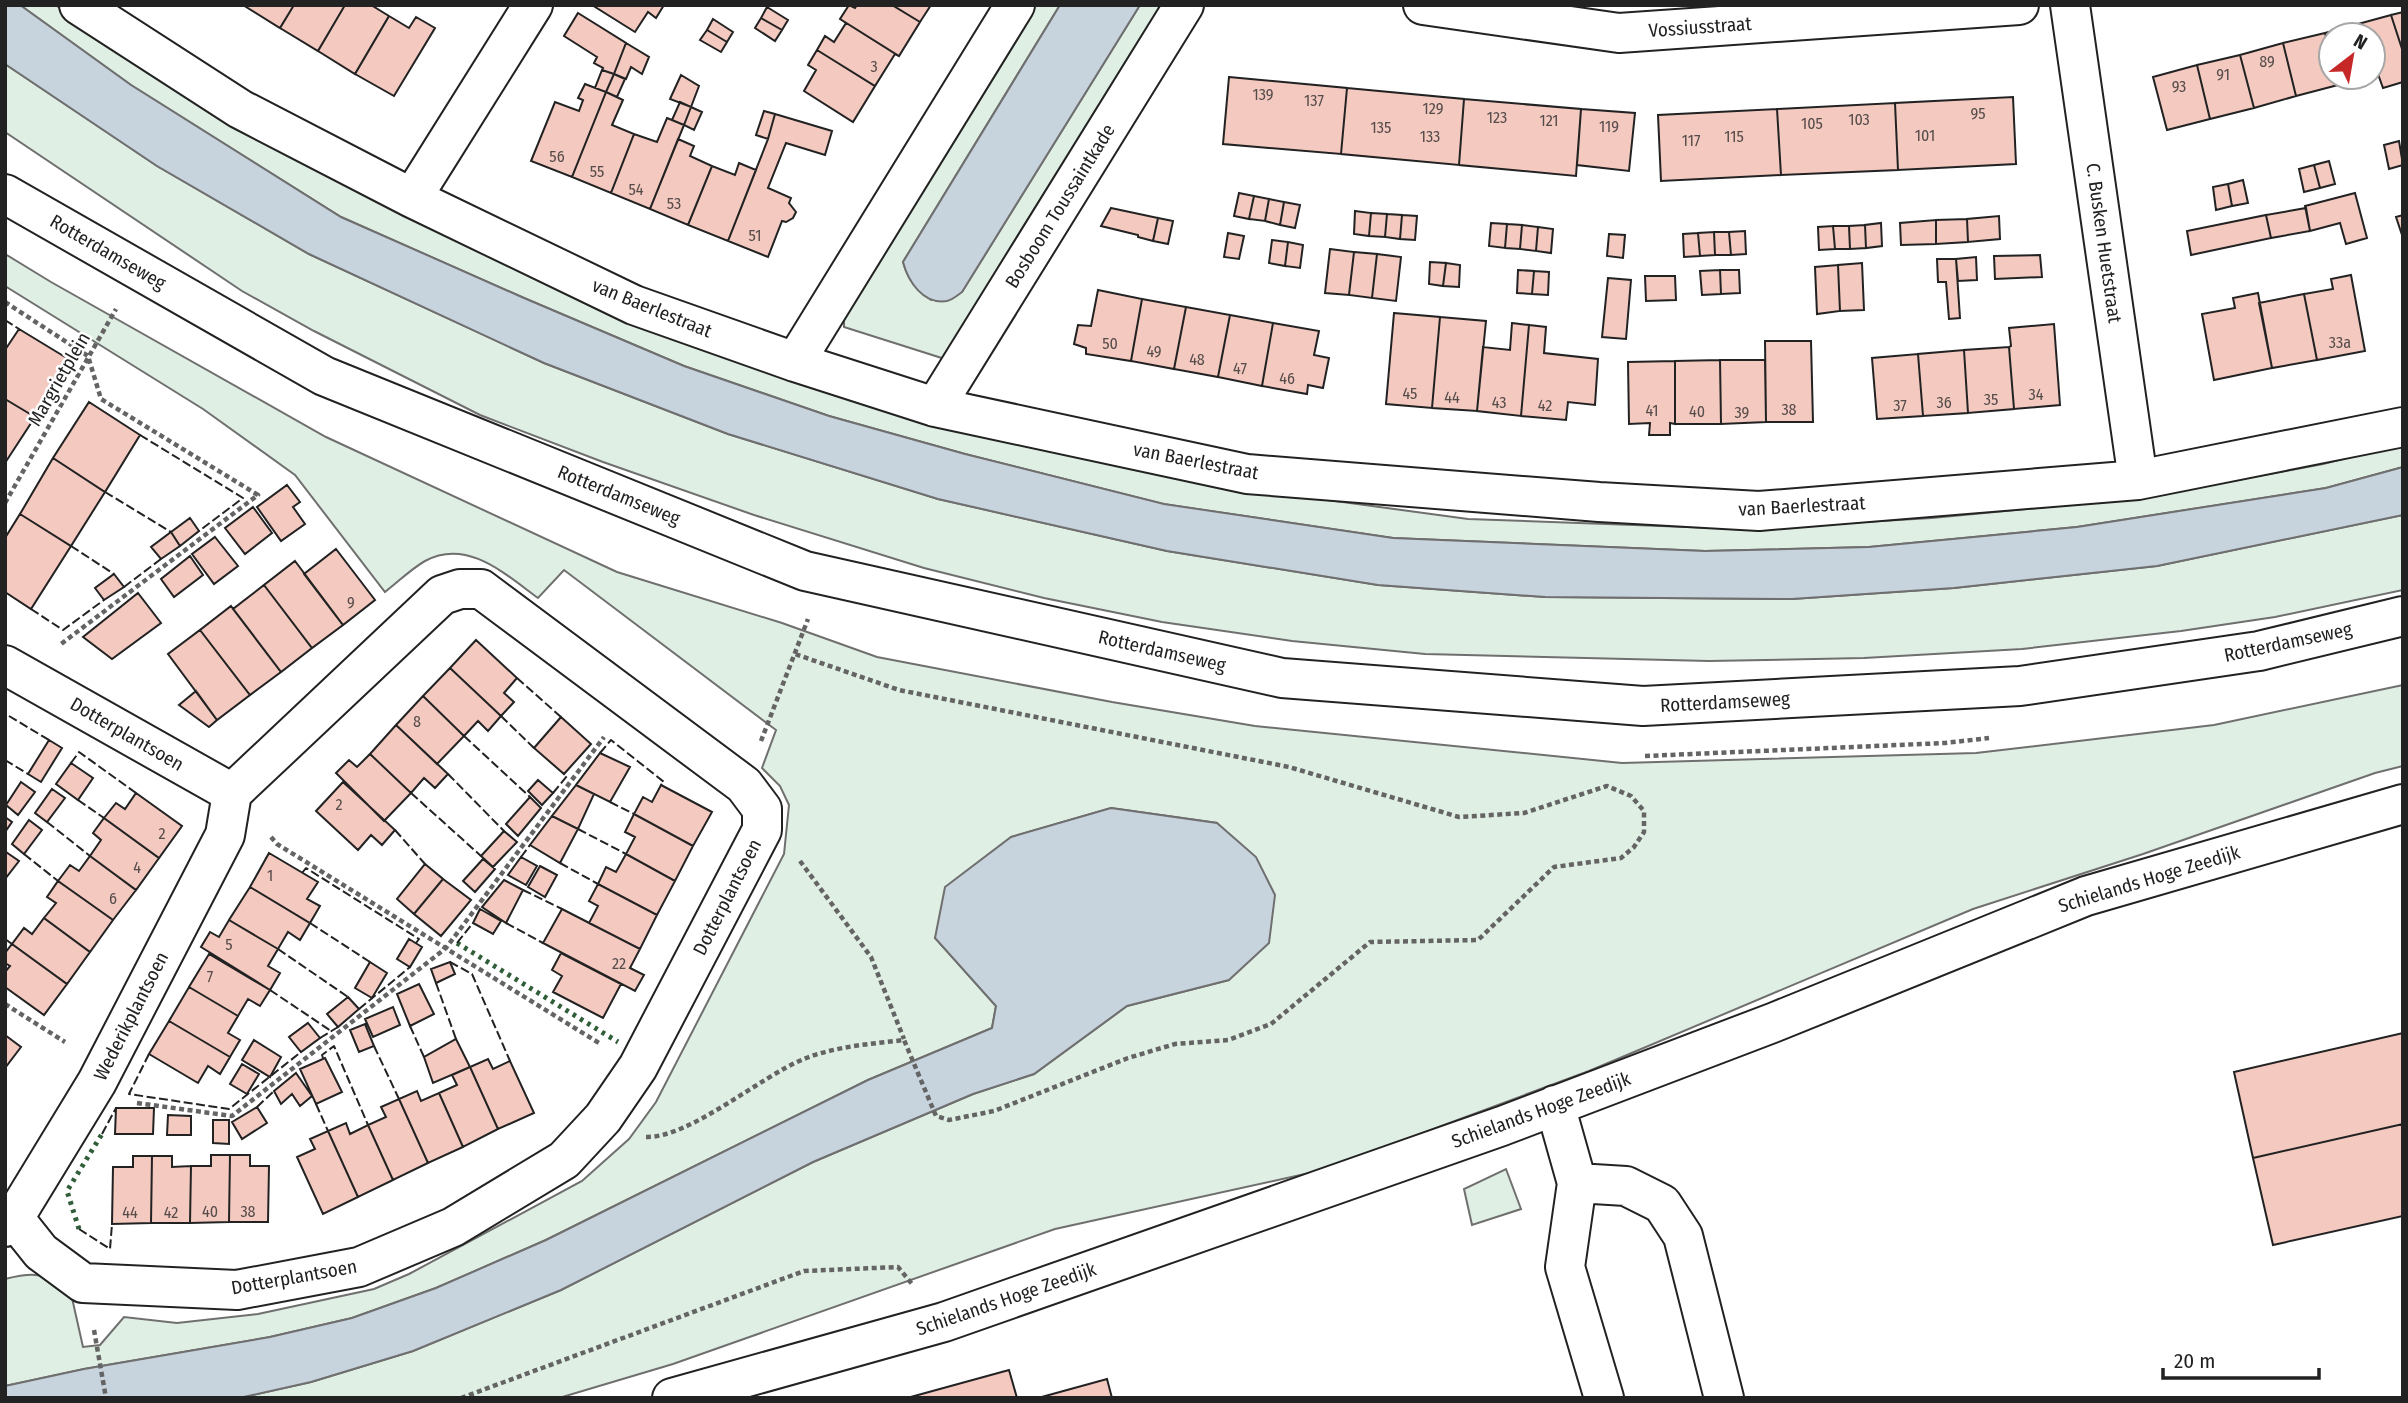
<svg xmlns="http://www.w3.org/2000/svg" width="2408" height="1403" viewBox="0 0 2408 1403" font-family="'Fira Sans Condensed',sans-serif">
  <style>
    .green { fill: #e0efe3; stroke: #6f6f6f; stroke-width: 2 }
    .water { fill: #c7d3dd; stroke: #6f6f6f; stroke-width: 2 }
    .building { fill: #f3c9c0; stroke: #222; stroke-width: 2 }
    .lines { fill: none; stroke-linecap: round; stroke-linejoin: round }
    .minor-casing { stroke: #222; stroke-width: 42 }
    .major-casing { stroke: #222; stroke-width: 42 }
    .path { stroke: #646464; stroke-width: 4.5; stroke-dasharray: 5 3.5; stroke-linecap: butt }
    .minor { stroke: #fff; stroke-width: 38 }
    .major { stroke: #fff; stroke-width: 38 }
    .hedge { stroke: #2f5e38; stroke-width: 5; stroke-dasharray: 3.5 5; stroke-linecap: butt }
    .fence { stroke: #222; stroke-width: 2; stroke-dasharray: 9 3.5; stroke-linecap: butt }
    .labels { text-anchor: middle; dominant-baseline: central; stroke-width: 5; stroke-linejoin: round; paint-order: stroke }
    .number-label { font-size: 16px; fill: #564c4a }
    .street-label { font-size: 19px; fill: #222; stroke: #fff }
  </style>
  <rect width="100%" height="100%" fill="#fff"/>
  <path class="green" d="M20,5h35l255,152 376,182 161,60 220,54 209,40 192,26 275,10 189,-11 208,-20 183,-34 80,-20v23l-77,21 -249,39 -208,20 -164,4 -312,-13 -230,-34 -198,-50 -136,-38 -145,-50 -160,-68 -183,-81 -210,-132z
    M1031,5h29l-157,257c5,18 13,27 28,38l31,-8 178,-287h26l-218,355 -104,-33v-21z
    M5,64l152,102 152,88 235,109 184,71 210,65 229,52 211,34 167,12 247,2 162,-11 203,-22 246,-51v75l-128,27 -94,14 -159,18 -158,9 -155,3 -284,-7 -133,-13 -130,-19 -118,-24 -120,-30 -170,-53 -151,-53 -123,-47 -166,-84 -72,-40 -237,-159z
    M5,254l46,28 275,155 291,135 165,51 95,34 235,45 143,24 367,37 354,-10 238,-28 189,-40v81l-28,7 -232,81 -170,55 -384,162 -266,99 -268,59 -382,135 -114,34h-320l72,-16 102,-31 148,-61 252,-128 160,-68 61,-20 93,-68 102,-26 -12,-157 -106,-15 -100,29 -76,101 61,68 -4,22 -124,52 -322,160 -110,48 -84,30 -82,19 -186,32 -79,17v-107c32,-8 36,-5 65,10l13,58 17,-2 24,-28 53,6 81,-9 116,-25 35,-15 173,-93 47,-42 27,-37 128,-248 5,-49 -9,-19 -18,-18 14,-38 -212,-160 -26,28c-33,-24 -71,-60 -113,-37 -14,8 -27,21 -40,31l-90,-117 -92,-66 -198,-123z
    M1506,1169l15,40 -49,16 -8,-36z"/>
  <path class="water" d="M5,5h15l111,80 210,132 183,81 160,68 145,50 136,38 199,50 229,34 312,13 164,-4 208,-20 249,-39 77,-21v48l-246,51 -203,22 -162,11 -247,-2 -167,-12 -211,-34 -229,-52 -210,-65 -184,-71 -235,-109 -152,-88 -152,-102z
    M1060,5h80l-178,287c-4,3 -10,8 -15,9 -24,4 -39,-20 -44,-39z
    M1111,808l106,15 39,34 19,38 -6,48 -40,37 -102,26 -93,68 -61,20 -160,68 -252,128 -148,61 -102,31 -72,16h-234v-12l79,-17 186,-32 82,-19 84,-30 110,-48 322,-160 124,-52 4,-22 -61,-68 10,-51 66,-50z"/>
  <path class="building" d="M243,5h51l-14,23z
    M294,5h51l-27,46 -38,-23z
    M345,5h26l18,11 -34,58 -37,-23z
    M592,5h72l-8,13 -8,-6 -13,20z
    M849,5l6,3 2,-3h35l28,17 -21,34 -59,-37z
    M892,5h39l-11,17z
    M767,7l21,13 -6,10 -21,-12z
    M2403,12v40l-12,-37z
    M578,13l48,30 -12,31 -12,-4 1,-2 -9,-5 3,-6 -33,-21z
    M2391,15l12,37v30l-20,6 -5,-14 -5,2v-41h-42v23l-6,-25z
    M389,16l20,12 7,-11 19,11 -41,68 -39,-22z
    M761,18l21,12 -7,11 -20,-13z
    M713,19l20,13 -6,10 -20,-12z
    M840,19l59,37 -4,-2 -20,32 -58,-36 8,-14 9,6 12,-19z
    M707,30l20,12 -6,10 -21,-12z
    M2325,33l6,25v19h5l2,8 -42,11 -13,-53z
    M626,43l23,14 -7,17 -11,-7 -5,12 -12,-5z
    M2283,43l13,53 -42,12 -14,-53z
    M817,50l58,36 -22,36 -49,-31 12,-21 -8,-5z
    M2240,55l14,53 -44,11 -13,-54z
    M2197,65l13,54 -43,11 -14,-53z
    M602,70l12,4 -8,18 -11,-4z
    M614,74l11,5 -8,18 -11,-5z
    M681,75l18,11 -8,21 -21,-8z
    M1229,77l118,11 -6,66 -118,-10z
    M2336,77h33l-31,8z
    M585,84l21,8 -34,85 -41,-16 24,-59 24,9 4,-11 -5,-2z
    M1347,88l117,11 -5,66 -118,-11z
    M606,92l17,8 -11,25 22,9 -23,59 -39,-16z
    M2013,97l3,67 -118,6 -3,-67z
    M1464,99l117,10 -5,67 -117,-11z
    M680,102l11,5 -7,18 -12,-5z
    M1895,103l3,67 -117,5 -4,-66z
    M691,107l11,5 -8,18 -10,-5z
    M1581,109l54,4 -6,58 -52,-6z
    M1777,109l4,66 -120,6 -3,-66z
    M764,111l11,3 -7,25 -12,-4z
    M775,114l57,17 -7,24 -39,-12 -18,45 23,10 -2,5 7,9 -3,6 -7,4 -4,-1 -14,36 -40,-16 40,-102z
    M667,118l17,7 -34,84 -39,-16 23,-59 23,8z
    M678,139l16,7 -4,10 22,10 -24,59 -38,-16z
    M2399,141l4,24 -14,4 -5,-24z
    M2329,161l6,23 -15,4 -6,-23z
    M739,163l17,7 -28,71 -40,-16 24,-59 23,9z
    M2314,165l6,23 -16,4 -5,-23z
    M2243,180l5,23 -16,3 -4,-22z
    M2228,184l4,22 -16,4 -3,-23z
    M1239,193l15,3 -5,23 -15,-3z
    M2355,193l12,45 -21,6 -6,-21 -30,8 -5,-25z
    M1254,196l15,3 -4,22 -16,-2z
    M1269,199l15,3 -4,23 -15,-4z
    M1284,202l16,3 -5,23 -15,-3z
    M1111,208l47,10 -5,23 -15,-4v-2l-37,-9z
    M2306,208l4,23 -39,7 -5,-23z
    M1355,211l16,2 -2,23 -15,-2z
    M1371,213l16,1 -2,23 -16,-1z
    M1387,214l15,1 -2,24 -15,-2z
    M1402,215l15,1 -2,24 -15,-1z
    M2266,215l5,23 -80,17 -4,-24z
    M2403,215v23l-7,-21z
    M1999,216l1,23 -32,3 -1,-23z
    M1158,218l15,3 -5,23 -15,-3z
    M1967,219l1,23 -32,2v-24z
    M1936,220v24l-35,1 -1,-22z
    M1491,223l16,1 -2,24 -16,-2z
    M1881,223l1,23 -16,2 -1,-23z
    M1507,224l15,1 -2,24 -15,-1z
    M1522,225l16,2 -2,24 -16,-2z
    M1865,225l1,23 -16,1 -1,-23z
    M1833,226h16l1,23h-15z
    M1833,226l2,23 -16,1 -1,-23z
    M1538,227l15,2 -2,24 -15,-2z
    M1745,231l1,23 -15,1 -2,-23z
    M1714,232h15l2,23h-16z
    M1714,232l1,23 -15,1 -2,-23z
    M1228,233l16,3 -5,23 -15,-2z
    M1698,233l2,23 -16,1 -1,-23z
    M1609,234l16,1 -2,23 -16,-2z
    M1272,240l16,2 -3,24 -16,-3z
    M1288,242l15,3 -3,23 -15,-2z
    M1330,249l24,3 -5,43 -24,-2z
    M1354,252l23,2 -5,44 -23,-3z
    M1377,254l24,3 -5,44 -24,-3z
    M2040,255l2,22 -47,2 -1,-23z
    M1976,257l1,23 -19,1 -2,-22z
    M1937,259h19l4,59 -11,1 -3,-37h-8z
    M1430,262l16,1 -3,23 -14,-2z
    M1446,263l14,2 -1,22 -16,-1z
    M1862,263l2,47 -24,1 -2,-46z
    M1838,265l2,46 -23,3 -2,-47z
    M1518,270l16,1 -2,23 -15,-1z
    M1720,270h19l1,23 -19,1z
    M1720,270l1,24 -19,1 -2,-24z
    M1534,271l15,1 -1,23 -16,-1z
    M2351,275l14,76 -48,9 -13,-66 29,-5 -2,-10z
    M1645,276h30l1,24 -30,1z
    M1608,278l23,2 -5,59 -24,-2z
    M1098,290l44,9 -11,62 -45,-7v-6l-12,-4 4,-19 13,1z
    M2258,293l14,75 -58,12 -12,-66 33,-6 -2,-10z
    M2304,294l13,66 -45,8 -13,-65z
    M1142,299l44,8 -12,62 -43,-8z
    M1186,307l44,8 -12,62 -44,-8z
    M1394,313l46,4 -8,91 -46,-4z
    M1230,315l43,8 -11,63 -44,-9z
    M1440,317l46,4 -9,90 -45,-3z
    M1273,323l46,8 -5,24 15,3 -6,30 -15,-3 -1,9 -45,-8z
    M1512,323l17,2 -8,91 -44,-5 6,-64 27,3z
    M2054,324l6,81 -46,4 -5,-62 2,-1 -2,-18z
    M1529,325l17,2 -2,26 54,6 -3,46 -27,-3 -2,18 -45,-4z
    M19,329l51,31 -35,57 -30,-18v-49z
    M1765,341h46l2,81h-47z
    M2009,347l5,62 -46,4 -4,-63z
    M1964,350l4,63 -45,3 -5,-62z
    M1918,354l5,62 -46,3 -5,-61z
    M1720,360h45l1,62 -45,2z
    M1720,360l1,64h-46v-63z
    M1675,361v63l-5,-1v12h-21l1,-12 -21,1 -1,-62z
    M5,399l30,18 -30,46z
    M89,402l51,33 -35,57 -52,-34z
    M53,458l52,34 -34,54 -51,-32z
    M287,485l13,17 -7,5 12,17 -24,17 -24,-34z
    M253,507l19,26 -27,21 -20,-26z
    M20,514l51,32 -40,63 -26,-17v-54z
    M190,518l9,13 -19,15 -9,-14z
    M171,532l9,14 -19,13 -10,-12z
    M215,537l23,29 -24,18 -22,-30z
    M336,549l39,51 -32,25 -39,-51z
    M190,556l13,19 -29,22 -13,-18z
    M295,561l48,64 -31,23 -48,-63z
    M114,574l10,13 -20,13 -9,-12z
    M264,585l48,63 -31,24 -48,-63z
    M138,593l23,30 -49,36 -29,-22z
    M231,606l50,66 -31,23 -50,-65z
    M200,630l50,65 -33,25 -49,-66z
    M476,640l41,38 -13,15 10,9 -13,14 -51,-48z
    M450,668l51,48 -13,15 -10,-10 -14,15 -41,-40z
    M196,691l21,29 -8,7 -30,-22z
    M423,696l41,40 -27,28 -41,-39z
    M561,717l30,27 -27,30 -30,-26z
    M396,725l52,49 -13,14 -11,-10 -13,15 -41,-39z
    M49,740l13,8 -21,34 -13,-8z
    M600,753l30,14 -20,35 -34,-17z
    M370,754l41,39 -27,28 -48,-48 13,-13 8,7z
    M71,763l22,15 -15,22 -22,-16z
    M538,780l15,13 -11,12 -14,-14z
    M21,782l14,10 -17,23 -12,-10z
    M343,782l52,48 -13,15 -11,-10 -13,15 -42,-39z
    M576,785l18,9 -16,35 -26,-13z
    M661,785l51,27 -19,34 -59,-32 9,-17 9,5z
    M52,789l13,9 -18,24 -12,-9z
    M136,793l46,33 -23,32 -55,-40 12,-15 9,6z
    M530,797l11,11 -23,28 -12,-12z
    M634,814l59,32 -18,35 -49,-27 9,-17 -10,-5z
    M552,816l26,13 -18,34 -30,-18z
    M5,817l7,5 -7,10z
    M104,818l55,40 -23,32 -46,-34 11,-16 -8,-7z
    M29,820l13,10 -18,24 -12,-10z
    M504,831l13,11 -24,25 -12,-11z
    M6,852l13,9 -14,18v-25z
    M269,853l49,29 -11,17 13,7 -10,17 -60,-36z
    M626,854l49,27 -18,34 -59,-31 8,-17 10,5z
    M90,856l46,34 -23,30 -55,-39 12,-16 9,6z
    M521,857l16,9 -11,19 -18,-10z
    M483,859l12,10 -20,23 -12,-11z
    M425,864l18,15 -29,35 -17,-15z
    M540,866l17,9 -12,22 -17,-10z
    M443,879l28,21 -30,36 -27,-22z
    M504,880l19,10 -17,33 -24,-16z
    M58,881l55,39 -23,32 -46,-34 12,-15 -9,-6z
    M598,884l59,31 -17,34 -51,-26 9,-17 -9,-5z
    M250,887l60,36 -10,17 -12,-8 -10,17 -49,-29z
    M480,909l21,12 -8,13 -20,-11z
    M562,909l78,40 -10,19 14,7 -9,16 -92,-48z
    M44,918l46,34 -23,32 -55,-40 12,-16 8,6z
    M229,920l49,29 -10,17 12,7 -10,17 -69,-43 9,-15 9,5z
    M409,939l13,8 -12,20 -13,-8z
    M12,944l55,40 -23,31 -39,-28v-15l5,-6 -5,-3v-10z
    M561,953l60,31 -18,34 -50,-26 9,-16 -10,-6z
    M209,954l61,36 -10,16 -12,-7 -10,17 -49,-29z
    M370,962l17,11 -15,25 -17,-10z
    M450,962l5,12 -19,9 -5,-14z
    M419,984l15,30 -24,12 -13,-32z
    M189,987l49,29 -10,17 12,7 -10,17 -61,-36z
    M348,997l11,12 -21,18 -11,-13z
    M393,1007l7,18 -27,12 -8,-18z
    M169,1021l61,36 -10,17 -12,-8 -10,17 -49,-29z
    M308,1023l12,15 -19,14 -12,-15z
    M365,1024l9,22 -15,6 -9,-22z
    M2403,1033v91l-150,34 -19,-86z
    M5,1035l16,12 -16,21z
    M456,1039l14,28 -37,16 -9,-26z
    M254,1040l27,17 -11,20 -28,-17z
    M325,1058l17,34 -26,12 -16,-35z
    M488,1059l5,10 17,-8 24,52 -36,16 -28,-62z
    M242,1064l17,10 -12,20 -17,-10z
    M470,1067l28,62 -35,18 -24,-54 18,-8 -5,-10z
    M296,1073l16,23 -12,10 -8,-12 -11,10 -7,-13z
    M417,1091l4,10 18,-8 24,54 -35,16 -29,-64z
    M399,1099l29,64 -35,17 -25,-55 18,-8 -5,-10z
    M257,1107l10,16 -25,16 -10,-17z
    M116,1108h38l-1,26h-38z
    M168,1115l23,1v19h-24z
    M213,1120h16v24l-16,-1z
    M346,1123l4,11 18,-9 25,55 -35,17 -30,-66z
    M2403,1124v92l-130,29 -20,-87z
    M328,1131l30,66 -35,17 -26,-57 18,-8 -5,-10z
    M211,1155h19l-1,67 -39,1 1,-57h20z
    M230,1155h20v11h19l-1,56h-39z
    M133,1156h19l-1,67 -39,1 1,-57h20z
    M152,1156h20v11l19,-1 -1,57h-39z
    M1009,1370l8,28h-110z
    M1107,1379l5,19h-74z"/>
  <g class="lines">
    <g class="minor-casing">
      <path id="minor" d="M79,5l161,104 172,89 222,107 161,57 140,45 312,67 352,28 160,9 379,-31 265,-53
        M1423,5l196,28 400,-28
        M2070,5l68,475
        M412,198l121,-193
        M795,362l220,-357
        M935,407l249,-402
        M5,665l227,128
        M1555,1105l22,78 -12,84 39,131
        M1577,1183l49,3 36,18 21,32 41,162
        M14,1218l27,34 42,31 154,7 122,-23 94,-40 111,-67 39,-42 35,-51 124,-237v-21l-18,-24 -263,-196h-21l-18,6 -210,198
        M5,1227l9,-9 83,-136 128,-247 7,-42
        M672,1398l272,-76 558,-196 273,-104 311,-126 317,-92"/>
    </g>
    <g class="major-casing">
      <path id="major" d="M5,194l319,182 481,195 477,107 361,28 377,-20 239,-35 144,-35"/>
    </g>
    <path class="path" d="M5,302l83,54 13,43 157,96 -197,149
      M5,503l111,-194
      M761,741l47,-122
      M1645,756l300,-13 44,-5
      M271,837l6,7 322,199
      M800,861l71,96 33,82
      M5,1004l60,38
      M137,1103l95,13 214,-168 158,-211
      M646,1137c44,1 115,-61 158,-78 32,-13 67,-15 100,-19l32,76 13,4 45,-9 134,-53 47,-14 53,-4 43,-16 99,-82 108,-2 76,-73 67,-9 13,-11 10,-15v-21l-13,-15 -24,-10 -83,27 -65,4 -170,-50 -390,-77 -104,-36
      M94,1330l12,68
      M461,1398l343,-127 94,-4 14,17"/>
    <use href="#minor" class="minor"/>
    <use href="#major" class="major"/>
    <path class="hedge" d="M457,943l161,99
      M79,1229l-12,-38 35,-57"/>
    <path class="fence" d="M5,320l14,9
      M140,435l103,63 -44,33
      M105,492l66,40
      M71,546l43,28
      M124,587l37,-28
      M31,609l32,21 41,-30
      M517,678l44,39
      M9,716l40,24
      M501,716l33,32
      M464,736l66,61
      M600,753l11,-13 53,42 -3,3
      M5,760l23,14
      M71,763l8,-11 57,41
      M448,774l56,57
      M411,793l70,63
      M553,793l14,-17 -3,-2
      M78,800l26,18
      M610,802l24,12
      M47,822l43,34
      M578,829l48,25
      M395,830l30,34
      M24,854l34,27
      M521,857l9,-12
      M560,863l38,21
      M302,873l4,-5 113,71 -3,4
      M523,890l39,19
      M310,923l60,39
      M506,923l37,20
      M5,939l7,5
      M457,943l16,-20
      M278,949l70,48
      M450,962l22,12 38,87
      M436,983l20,56
      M270,990l61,41
      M359,1009l51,-42
      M410,1026l14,31
      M320,1038l18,-11
      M374,1046l25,53
      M149,1054l-20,40 100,15 72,-57
      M323,1058l-1,-3 12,-9 34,79
      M316,1104l12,27
      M257,1107l17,-16
      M102,1134l14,-26
      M79,1229l31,20 2,-25"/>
  </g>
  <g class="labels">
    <g class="number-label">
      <text x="2267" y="61">89</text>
      <text x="874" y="66">3</text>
      <text x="2223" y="74">91</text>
      <text x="2179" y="86">93</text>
      <text x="1263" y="94">139</text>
      <text x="1314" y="100">137</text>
      <text x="1433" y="108">129</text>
      <text x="1978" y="113">95</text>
      <text x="1497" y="117">123</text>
      <text x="1859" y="119">103</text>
      <text x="1549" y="120">121</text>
      <text x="1812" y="123">105</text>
      <text x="1609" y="126">119</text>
      <text x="1381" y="127">135</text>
      <text x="1925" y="135">101</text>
      <text x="1430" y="136">133</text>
      <text x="1734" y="136">115</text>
      <text x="1691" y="140">117</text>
      <text x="557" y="156">56</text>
      <text x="597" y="171">55</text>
      <text x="636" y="189">54</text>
      <text x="674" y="203">53</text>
      <text x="755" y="235">51</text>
      <text x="2340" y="342">33a</text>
      <text x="1110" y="343">50</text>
      <text x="1154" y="351">49</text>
      <text x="1197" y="359">48</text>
      <text x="1240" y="368">47</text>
      <text x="1287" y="378">46</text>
      <text x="1410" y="393">45</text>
      <text x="2036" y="394">34</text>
      <text x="1452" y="397">44</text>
      <text x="1991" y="399">35</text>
      <text x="1499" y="402">43</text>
      <text x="1944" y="402">36</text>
      <text x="1545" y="405">42</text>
      <text x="1900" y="405">37</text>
      <text x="1789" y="409">38</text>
      <text x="1652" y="410">41</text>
      <text x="1697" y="411">40</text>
      <text x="1742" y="412">39</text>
      <text x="351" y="602">9</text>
      <text x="417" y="721">8</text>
      <text x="339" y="804">2</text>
      <text x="162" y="833">2</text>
      <text x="137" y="867">4</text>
      <text x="270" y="875">1</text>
      <text x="113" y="898">6</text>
      <text x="229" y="944">5</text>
      <text x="619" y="963">22</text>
      <text x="210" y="976">7</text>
      <text x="210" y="1211">40</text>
      <text x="248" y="1211">38</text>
      <text x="130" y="1212">44</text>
      <text x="171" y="1212">42</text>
    </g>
    <g class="street-label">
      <text transform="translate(1700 27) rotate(-4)">Vossiusstraat</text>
      <text transform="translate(1060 206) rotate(-58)">Bosboom Toussaintkade</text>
      <text transform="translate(2104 243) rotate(82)">C. Busken Huetstraat</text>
      <text transform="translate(108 252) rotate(30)">Rotterdamseweg</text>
      <text transform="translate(652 308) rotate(22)">van Baerlestraat</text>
      <text transform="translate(59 379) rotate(-60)">Margrietplein</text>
      <text transform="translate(1196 461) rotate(11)">van Baerlestraat</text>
      <text transform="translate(619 495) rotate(22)">Rotterdamseweg</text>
      <text transform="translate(1802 506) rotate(-3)">van Baerlestraat</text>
      <text transform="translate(2288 642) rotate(-12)">Rotterdamseweg</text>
      <text transform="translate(1162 651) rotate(13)">Rotterdamseweg</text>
      <text transform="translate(1725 702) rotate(-3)">Rotterdamseweg</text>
      <text transform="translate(127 734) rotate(30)">Dotterplantsoen</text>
      <text transform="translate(2149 879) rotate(-17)">Schielands Hoge Zeedijk</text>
      <text transform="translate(727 897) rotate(-63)">Dotterplantsoen</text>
      <text transform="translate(131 1016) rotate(-63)">Wederikplantsoen</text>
      <text transform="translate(1541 1110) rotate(-20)">Schielands Hoge Zeedijk</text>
      <text transform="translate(294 1277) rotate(-10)">Dotterplantsoen</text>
      <text transform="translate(1006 1299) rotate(-19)">Schielands Hoge Zeedijk</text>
    </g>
  </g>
  <rect width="2408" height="1403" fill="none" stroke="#222222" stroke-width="14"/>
  <g transform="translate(2352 56) rotate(31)"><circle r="33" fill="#ffffff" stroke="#a7a7a7" stroke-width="2"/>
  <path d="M0-5L12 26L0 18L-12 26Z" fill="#c62828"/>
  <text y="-10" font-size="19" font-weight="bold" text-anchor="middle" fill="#222222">N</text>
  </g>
  <path d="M2163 1368v10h156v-10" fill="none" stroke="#222222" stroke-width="3.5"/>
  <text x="2174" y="1368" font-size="21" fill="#222222" stroke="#ffffff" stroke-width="5" paint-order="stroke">20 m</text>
</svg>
